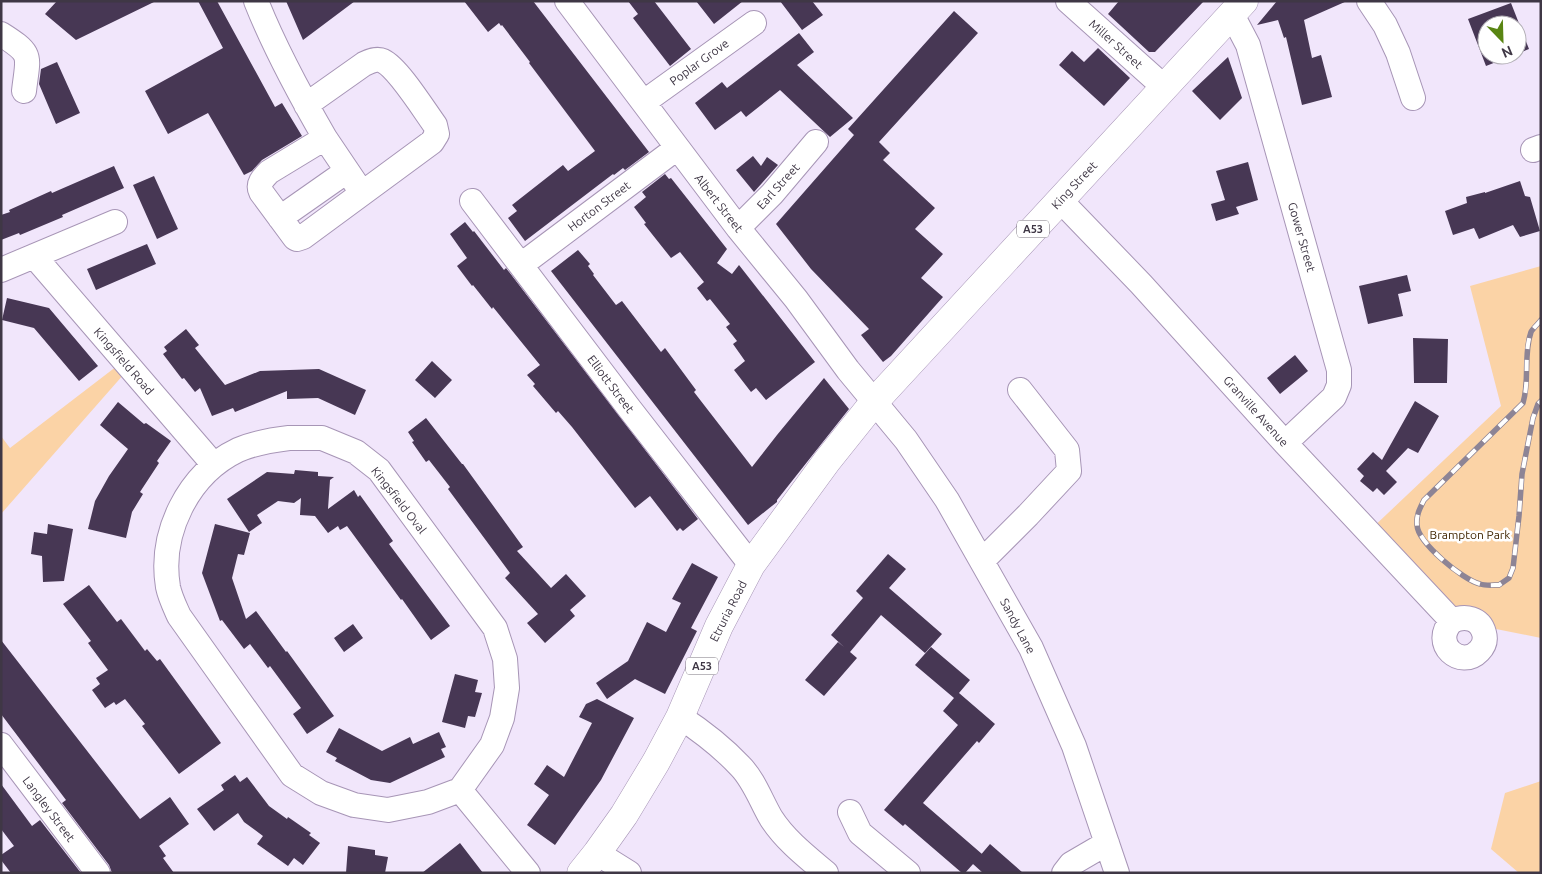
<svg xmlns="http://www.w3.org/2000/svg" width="1542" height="874" viewBox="0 0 1542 874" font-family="Ubuntu,sans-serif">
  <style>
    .green { fill: #fbd3a6 }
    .building { fill: #473754 }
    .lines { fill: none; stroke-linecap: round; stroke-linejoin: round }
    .minor-casing { stroke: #a795b6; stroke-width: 26 }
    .highway-casing { stroke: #a795b6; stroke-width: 29 }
    .minor { stroke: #fff; stroke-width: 24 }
    .highway { stroke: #fff; stroke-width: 28 }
    .rail-casing { stroke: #8d8495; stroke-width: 5.5 }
    .rail { stroke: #fff; stroke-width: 4; stroke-dasharray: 11; stroke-linecap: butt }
    .labels { text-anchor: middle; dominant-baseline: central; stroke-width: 5; stroke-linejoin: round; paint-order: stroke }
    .shield { fill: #fff; stroke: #79737d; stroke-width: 1 }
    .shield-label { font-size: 11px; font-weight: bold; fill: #3f3745 }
    .street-label { font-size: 12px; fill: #3f3745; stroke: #fff }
    .park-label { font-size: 12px; fill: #402602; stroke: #fff }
  </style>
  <rect width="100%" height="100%" fill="#f1e6fb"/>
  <path class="green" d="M1541,266v372l-60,-12 -17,-8 -96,-86 133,-126 -31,-120z
    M117,366l7,8 -123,140v-78l9,12z
    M1541,781v92h-22l-28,-24 14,-56z"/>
  <path class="building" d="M57,1h99l-80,39 -31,-26z
    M198,1h19l58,106 7,-4 20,33 -40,24 -10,11 -8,4 -36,-62 -40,21 -23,-43 78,-43z
    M286,1h69l-52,39z
    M464,1h69l116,151 -24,18 -2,-2 -9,7 -1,-1 -88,67 -17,-23 9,-7 -5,-6 51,-40 5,6 27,-20 -66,-88 1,-1 -28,-37 -1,1 -2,-3 -11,9z
    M628,1h26l37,48 -21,17 -37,-48 5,-4z
    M696,1h47l-29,23z
    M780,1h32l11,14 -21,15z
    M1119,1h85l-49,51h-6l-41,-38z
    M1277,1h70l-43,19 8,38 9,-3 11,42 -30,8 -16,-68 -2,1 -6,-18 -21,5z
    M1511,3l18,46 -12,5v-29h-30v30h27l-28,11 -18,-47z
    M954,11l24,22 -99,109 11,11 -7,7 52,48 -20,21 28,25 -22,24 22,19 -52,59 -8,6 -22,-27 8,-6 -58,-60 -35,-45 78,-89 -6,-6z
    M799,33l15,19 -17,13 56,53 -23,19 -50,-47 -34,27 -5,-6 -26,19 -20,-27 27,-21 5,6z
    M1098,48l32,30 -26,28 -45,-41 13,-14 12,11z
    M1228,57l14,41 -22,22 -28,-29z
    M57,62l23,51 -24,11 -17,-40 2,-15z
    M753,156l8,10 6,-9 11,8 -24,27 -18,-22z
    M1248,162l10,38 -22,7 3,7 -23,7 -5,-17 14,-4 -9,-29z
    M114,166l10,22 -62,27 1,2 -43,18 -1,-2 -18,7v-25l9,-3 -1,-2 42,-19 1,2z
    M665,174l4,5 2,-1 56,71 -10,14 15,11 7,-9 76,97 -49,38 -10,-12 -5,4 -17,-22 11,-9 -12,-17 4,-3 -11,-14 4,-3 -20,-25 -3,2 -10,-13 7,-6 -24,-30 -9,6 -27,-34 2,-1 -12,-16 12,-10 -4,-5z
    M154,176l24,53 -21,10 -24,-54z
    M1520,181l5,15 5,1 10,34 -20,6 -7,-12 -34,14 -5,-11 -21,7 -8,-24 22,-8 -1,-6 19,-5v1z
    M465,222l8,10 1,-1 30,39 2,-2 192,251 -15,12 -3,-3 -3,3 -27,-35 -15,12 -63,-81 -14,-16 -2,2 -23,-27 2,-2 -8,-9 13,-10 -47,-58 -1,2 -19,-24 -1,1 -15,-20 10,-8 -17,-24z
    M147,244l9,20 -60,26 -9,-21z
    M578,250l12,14 -2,2 6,8 -1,1 23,30 6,-4 39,51 4,-4 31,42 -2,2 58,75 25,-32 47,-57 25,31 -72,91v2l-29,23 -197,-254z
    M1407,275l4,16 -13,3 5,22 -35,8 -9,-38z
    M7,298l42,10 49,58 -19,15 -45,-53 -32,-8z
    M186,329l13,16 -4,3 30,37 35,-14 59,-2 47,21 -11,25 -37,-17 -31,1v-8l-52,21 -2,-4 -21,8 -12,-28 -5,4 -11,-14 -2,1 -19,-25 4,-3 -3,-4z
    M1413,338l35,1 -1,44h-33z
    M1295,355l13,16 -28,23 -13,-16z
    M432,361l20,19 -17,18 -20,-18z
    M1415,401l24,15 -21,37 -10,-5 -22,23 11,11 -13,13 -7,-7 -4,4 -13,-11 4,-5 -7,-7 16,-17 9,8z
    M118,402l26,22 2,-1 25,18 -14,20 2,2 -19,29 3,2 -11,18 -6,26 -38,-9 7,-28 14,-25 19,-27 -28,-24z
    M426,418l36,46h1l60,83 -6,4 34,37 15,-14 20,22 -16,14 5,6 -30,27 -18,-20 11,-9 -33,-36 5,-5 -62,-84 2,-2 -21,-27 -3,2 -14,-20 2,-1 -6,-9z
    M295,470l23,2v4l16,1 -4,3 -2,29 26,-19 4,7 2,-2 33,46 -4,3 61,82 -19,14 -29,-41 -1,1 -54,-74 -7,4 -2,-4 -10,7 -13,-17 -15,-1 1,-17 -7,5 -16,-2 -21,14 5,8 -13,9 -22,-33 40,-27 27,2z
    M48,524l25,5 -9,52 -21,1 -1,-26 -11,-2 3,-22 13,2z
    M215,524l35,9 -6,22 -6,-1 -6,24 14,41 10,-8 30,41 1,-1 47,65 -27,18 -14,-20 8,-6 -31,-42 -2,2 -18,-24 -6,5 -22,-29 -2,1 -18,-48z
    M888,554l18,15 -17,19 53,46 -17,19 -44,-38 -31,37 7,6 -33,38 -19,-16 33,-38 6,5 -13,-12 32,-37 -7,-7z
    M692,563l26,14 -27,51 6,3 -32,63 -30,-15 -28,20 -11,-16 32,-22 19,-39 19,10 15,-29 -9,-4z
    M89,585l28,37 4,-3 24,32 2,-2 10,12 3,-2 61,84 -42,31 -37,-48 3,-2 -20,-25 -9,6 -2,-3 -9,6 -13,-18 8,-6 -4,-6 12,-8 -20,-27 3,-2 -28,-37z
    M353,624l10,14 -19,14 -10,-14z
    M1,640l139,179 30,-22 19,27 -30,22 7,10 -3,2 11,15h-62l-3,-8 -47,-62 4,-3 -65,-86z
    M931,647l39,33 -11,13 36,31 -16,19 -2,-2 -54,62 59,51 -17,19h-3l-57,-49 -2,2 -19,-16 74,-85 -15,-14 11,-13 -39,-33z
    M455,674l23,6 -3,12 7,1 -7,24 -7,-1 -3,12 -23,-6z
    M597,699l37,19 -33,62 -46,65 -28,-20 22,-30 -15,-11 13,-19 17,12 28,-54 -13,-6 7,-13z
    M339,728l43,23 28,-14 3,7 26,-12 7,15 -5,2 4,8 -55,26 -19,-3 -36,-19 2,-3 -11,-6z
    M235,775l5,7 7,-5 22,29 18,13 1,-2 23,16 -2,2 11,8 -17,22 -9,-7 -6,8 -31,-22 6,-8 -19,-14 -6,-9 -24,18 -17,-22 27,-19 -3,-5z
    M1,784l31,42 8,-6 41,53h-70l-10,-13v-5l13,-9 -13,-17z
    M460,843l23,30h-61z
    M990,844l33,29h-40l-10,-9z
    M348,846l27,4v5l13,2 -3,16h-39z"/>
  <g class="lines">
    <g class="minor-casing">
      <path id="minor" d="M256,1c19,48 43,92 69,137l-56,34c-6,6 -12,12 -8,20l34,46 2,1 6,-2 129,-95 5,-8 -2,-9c-11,-15 -37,-57 -52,-64 -6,-3 -13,0 -19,3l-58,41
        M567,1l171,227 58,71 52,71 58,70 41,60 84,148 43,98 43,127
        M1068,1l96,86
        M1369,1l16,24 13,28 15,45
        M1229,18l8,6 11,21 91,325v15l-5,12 -49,46
        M1,34c33,21 27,21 23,57
        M644,102l110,-79
        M325,138l31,46
        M1533,150l8,-3
        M1060,200l81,84 144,159 167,178c-22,23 9,49 27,30 5,-5 7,-11 5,-18 -4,-15 -19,-18 -32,-12
        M472,201l157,207 122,157
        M280,218l67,-47
        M738,228l34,-34 44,-52
        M34,256l180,209
        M521,265l156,-117
        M1,270l114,-48
        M289,438h33l34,14 23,18 116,158 10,31 2,29 -5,30 -10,27 -32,45 -32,12 -40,8 -34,-5 -33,-12 -29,-18 -113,-159c-4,-9 -9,-19 -11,-29 -9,-54 20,-113 70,-137 16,-7 34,-10 51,-12z
        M982,561l46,-46 41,-44 -2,-21 -47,-60
        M680,717c20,13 43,31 60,49 14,14 21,35 31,52 14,22 36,39 55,55
        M1,745l97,128
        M460,790l68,83
        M850,812l10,21 48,40
        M597,853l32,20
        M1064,873l7,-9 36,-21"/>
    </g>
    <g class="highway-casing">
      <path id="highway" d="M581,873l16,-20 27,-38 32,-53 24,-45 39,-91 32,-61 76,-104 48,-60 369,-400"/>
    </g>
    <use href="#minor" class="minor"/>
    <use href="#highway" class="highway"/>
    <g class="rail-casing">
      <path id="rail" d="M1541,320c-3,4 -8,8 -10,12 -8,23 -1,48 -8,71l-99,97c-4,8 -8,15 -7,25 1,18 46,55 63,59 6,2 13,1 19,1l10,-7 4,-10 6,-52 3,-42 11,-56 5,-14 3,-3"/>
    </g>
    <use href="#rail" class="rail"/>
  </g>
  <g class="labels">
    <g class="shield">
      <rect x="1017" y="220.5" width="32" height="17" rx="4"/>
      <rect x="686" y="657.5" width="32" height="17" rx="4"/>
    </g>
    <g class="shield-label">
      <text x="1033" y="229">A53</text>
      <text x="702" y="666">A53</text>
    </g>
    <g class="street-label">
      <text transform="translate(1116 44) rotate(42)">Miller Street</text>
      <text transform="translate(699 62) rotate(-36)">Poplar Grove</text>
      <text transform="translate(1074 185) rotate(-47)">King Street</text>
      <text transform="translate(778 186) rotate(-48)">Earl Street</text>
      <text transform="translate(719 203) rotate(52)">Albert Street</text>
      <text transform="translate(599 206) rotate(-37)">Horton Street</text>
      <text transform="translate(1302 237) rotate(74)">Gower Street</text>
      <text transform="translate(124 361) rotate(49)">Kingsfield Road</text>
      <text transform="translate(611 384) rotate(53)">Elliott Street</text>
      <text transform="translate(1256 411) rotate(48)">Granville Avenue</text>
      <text transform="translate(399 500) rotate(52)">Kingsfield Oval</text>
      <text transform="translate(728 611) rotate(-63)">Etruria Road</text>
      <text transform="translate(1018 626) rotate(62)">Sandy Lane</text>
      <text transform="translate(49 809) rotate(53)">Langley Street</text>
    </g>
    <g class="park-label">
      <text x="1470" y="534">Brampton Park</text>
    </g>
  </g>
  <rect width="1542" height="874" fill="none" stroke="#3f3745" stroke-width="5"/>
  <g transform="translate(1502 40) rotate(157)"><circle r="24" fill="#ffffff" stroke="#b2afb5"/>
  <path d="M0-4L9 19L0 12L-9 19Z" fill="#598513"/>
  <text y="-8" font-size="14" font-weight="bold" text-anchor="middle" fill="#3f3745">N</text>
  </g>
</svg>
